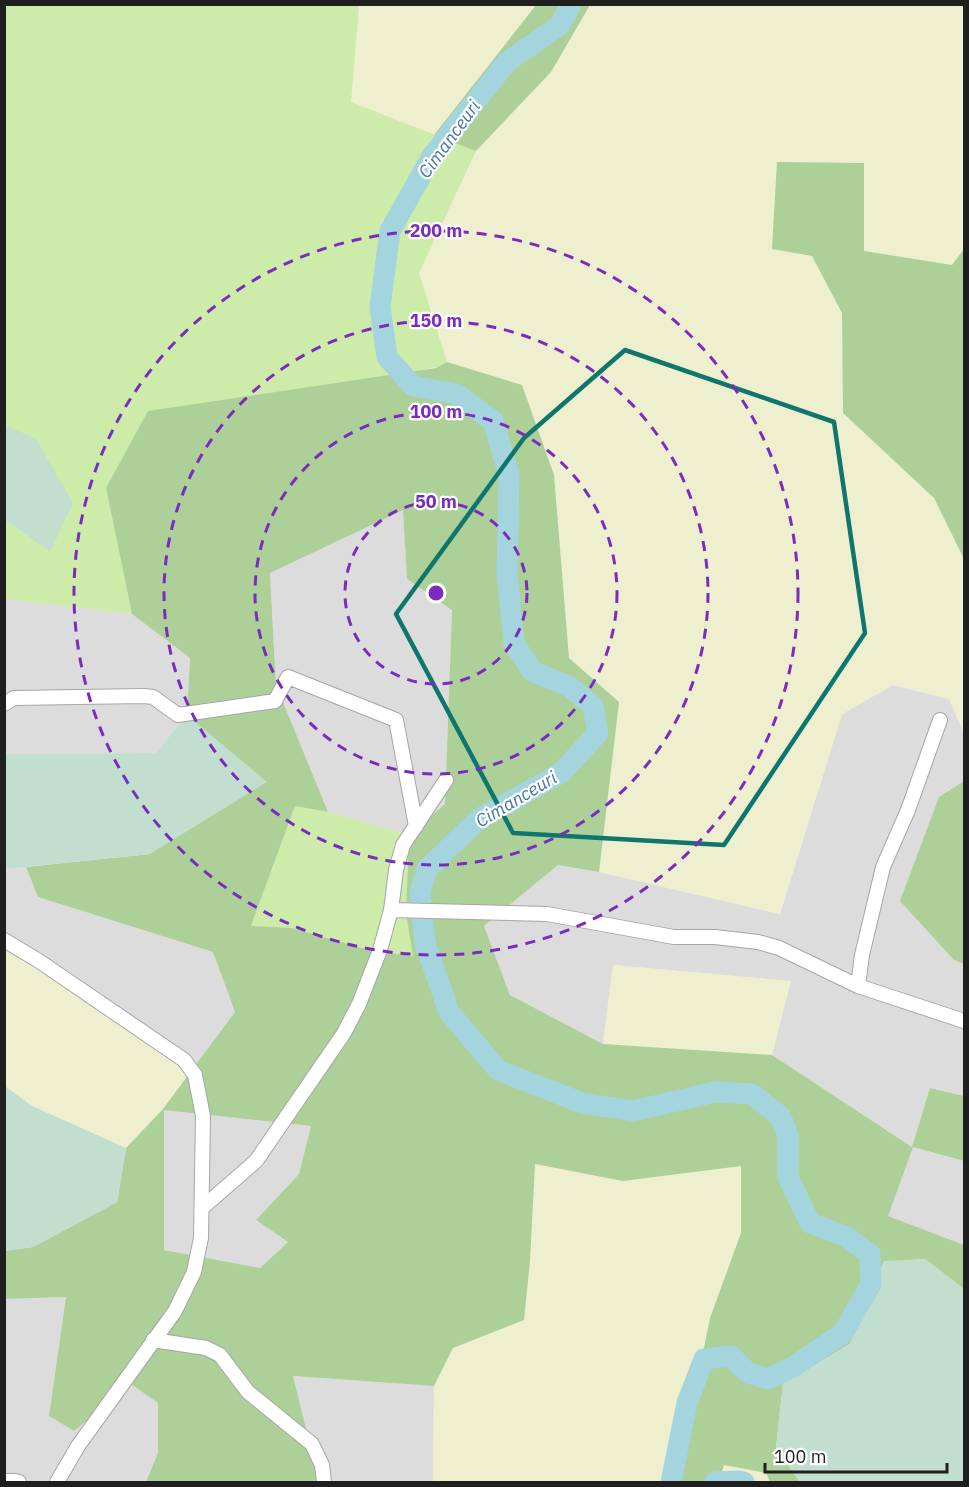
<svg xmlns="http://www.w3.org/2000/svg" width="969" height="1487" viewBox="0 0 969 1487" font-family="'IBM Plex Sans',sans-serif">
  <style>
    .residential { fill: #dddcdc }
    .farmland { fill: #eeefcf }
    .grass { fill: #cdeba9 }
    .forest { fill: #acd098; fill-rule: evenodd }
    .wetland { fill: #c1decf }
    .lines { fill: none; stroke-linecap: round; stroke-linejoin: round }
    .river { stroke: #a4d4de; stroke-width: 21 }
    .minor-casing { stroke: #a6a6a6; stroke-width: 16 }
    .minor { stroke: #fff; stroke-width: 14 }
    .marked { fill: none; stroke: #0f766e; stroke-width: 4.5; stroke-linejoin: round }
    .ring { fill: none; stroke: #7b2cbf; stroke-width: 3; stroke-dasharray: 10 8 }
    .labels { text-anchor: middle; dominant-baseline: central; stroke-width: 4.5; stroke-linejoin: round; paint-order: stroke }
    .water-label { font-size: 18px; font-style: italic; fill: #4377a1; stroke: #fff }
    .centre { fill: #7b2cbf; stroke: #fff; stroke-width: 3 }
    .ring-label { font-size: 18px; text-anchor: middle; font-weight: bold; fill: #7b2cbf; stroke: #fff; stroke-width: 4.5; stroke-linejoin: round; paint-order: stroke }
  </style>
  <rect width="100%" height="100%" fill="#f0ebe5"/>
  <path class="residential" d="M403,510l4,69 45,30 -7,195 -36,31 -81,-23 -52,-127 -6,-113z
    M5,599l127,15 58,44 -3,57 -30,38 -152,1z
    M893,685l56,14 15,34v48l-25,16 15,163 10,4v132l-34,-8 -17,59 51,14v84l-77,-29 25,-69 -140,-92 18,-74 -177,-16 -10,79 -93,-49 -26,-69 74,-61 41,7 181,42 62,-200z
    M26,867l12,30 175,55 22,60 -43,61 -187,-129 -1,-75z
    M163,1109l148,17 -12,48 -43,46 32,22 -28,26 -96,-18z
    M66,1297l-17,119 25,15 57,-47 27,19v50l-12,29h-141l-1,-183z
    M293,1376l141,10 -1,96h-106l-14,-25z"/>
  <path class="farmland" d="M359,5h177l-102,130 -83,-33z
    M590,5h374v244l-11,16 -89,-14 -52,5 30,57 1,100 91,85 30,61v174l-15,-34 -56,-14 -51,29 -62,200 -181,-42 20,-170 -50,-44 -15,-183 -32,-90 -75,-23 -28,-89 57,-122 75,-79z
    M5,944l187,129 -29,36 -37,39 -94,-42 -27,-20z
    M613,965l178,16 -19,74 -169,-11z
    M534,1164l89,17 118,-16v68l-31,85 -33,164h-244l1,-96 19,-38 71,-28 6,-59z
    M724,1465l42,8 4,9h-51z"/>
  <path class="grass" d="M5,5h354l-8,97 125,49 -57,122 28,89 -5,4 -12,2 -324,120 26,126 -127,-15v-79l45,32 -14,-112 -31,-15z
    M295,806l33,6 81,23 -3,78 8,43 -46,-6 -117,-24z"/>
  <path class="forest" d="M536,5h54l-39,67 -75,79 -42,-16z
    M777,162l87,1v88l88,14 12,-16v310l-30,-61 -91,-85 -1,-100 -30,-57 -40,-7z
    M447,362l75,23 32,90 15,183 50,44 -20,170 -41,-7 -74,61 26,69 93,49 169,11 140,92 18,-59 34,8v65l-51,-14 -25,69 76,29v44l-39,-30 -41,3 -34,82 -67,40 -7,64 24,34h-30l-4,-9 -42,-8 -5,17h-42l33,-164 31,-85v-67l-118,15 -88,-17 -5,97 -6,59 -71,28 -19,38 -141,-10 20,81 14,25h-181l12,-29v-50l-27,-19 -57,47 -25,-15 17,-119 -61,2 -1,-48 29,-4 84,-45 9,-54 37,-39 72,-97 -22,-60 -175,-55 -12,-30 124,-13 37,-139 3,-57 -58,-44 -26,-126 42,-77 288,-43zM403,510l4,69 45,31 -7,194 -36,31 -3,78 7,43 -45,-6 -76,-22 -41,-2 44,-120 33,6 -52,-127 -6,-112zM164,1110l147,16 -12,48 -43,46 32,22 -28,26 -96,-18z
    M964,781v183l-10,-4 -54,-59 39,-104z"/>
  <path class="wetland" d="M5,425l31,14 37,64 -23,49 -45,-32z
    M187,715l80,67 -117,72 -145,15 -1,-115 152,-1z
    M5,1086l27,20 94,42 -9,54 -84,45 -28,4z
    M925,1259l39,30v193h-164l-24,-34 7,-64 67,-40 34,-83z"/>
  <g class="lines">
    <path class="river" d="M571,4l-11,21 -53,37 -75,94 -42,75 -10,76 7,50 26,29 44,8 36,27 16,54 -2,99 7,69 18,28 38,16 23,19 5,27 -37,40 -82,46 -52,50 -7,23 5,51 24,69 49,58 84,33 51,8 82,-19 37,2 29,23 7,19v41l22,46 35,13 25,18 1,30 -28,49 -50,34 -25,12 -20,-6 -17,-17 -27,3 -17,44 -16,79
      M715,1482l24,-1 5,1"/>
    <g class="minor-casing">
      <path id="minor" d="M4,704l10,-6 130,-2 9,1 25,18 97,-14 13,-24 108,43 20,106
        M391,910l5,-40 7,-25 43,-65
        M4,940l35,21 145,99 11,15 8,41 -2,122 -7,34 -19,39 -97,135 -21,36
        M858,986l4,-31 21,-88 25,-57 32,-90
        M202,1208l54,-47 88,-128 15,-29 21,-54 11,-40 156,4 127,23h41l43,5 21,6 79,38 106,35
        M153,1340l53,8 14,7 28,37 64,52 10,21 2,17
        M4,1481h11l4,1"/>
    </g>
    <use href="#minor" class="minor"/>
  </g>
  <path class="marked" d="M625,350l209,72 31,211 -141,212 -211,-12 -117,-219 128,-176z"/>
  <g class="ring">
    <circle cx="436" cy="593" r="91"/>
    <circle cx="436" cy="593" r="181"/>
    <circle cx="436" cy="593" r="272"/>
    <circle cx="436" cy="593" r="362"/>
  </g>
  <g class="labels">
    <g class="water-label">
      <text transform="translate(449 139) rotate(-54)">Cimanceuri</text>
      <text transform="translate(516 799) rotate(-31)">Cimanceuri</text>
    </g>
  </g>
  <circle cx="436" cy="593" r="9" class="centre"/>
  <g class="ring-label">
    <text x="436" y="237">200 m</text>
    <text x="436" y="327">150 m</text>
    <text x="436" y="418">100 m</text>
    <text x="436" y="508">50 m</text>
  </g>
  <rect width="969" height="1487" fill="none" stroke="#1f1f1f" stroke-width="12"/>
  <path d="M765 1463v9h182v-9" fill="none" stroke="#1f1f1f" stroke-width="3"/>
  <text x="774" y="1463" font-size="18" fill="#1f1f1f" stroke="#ffffff" stroke-width="4.5" paint-order="stroke">100 m</text>
</svg>
